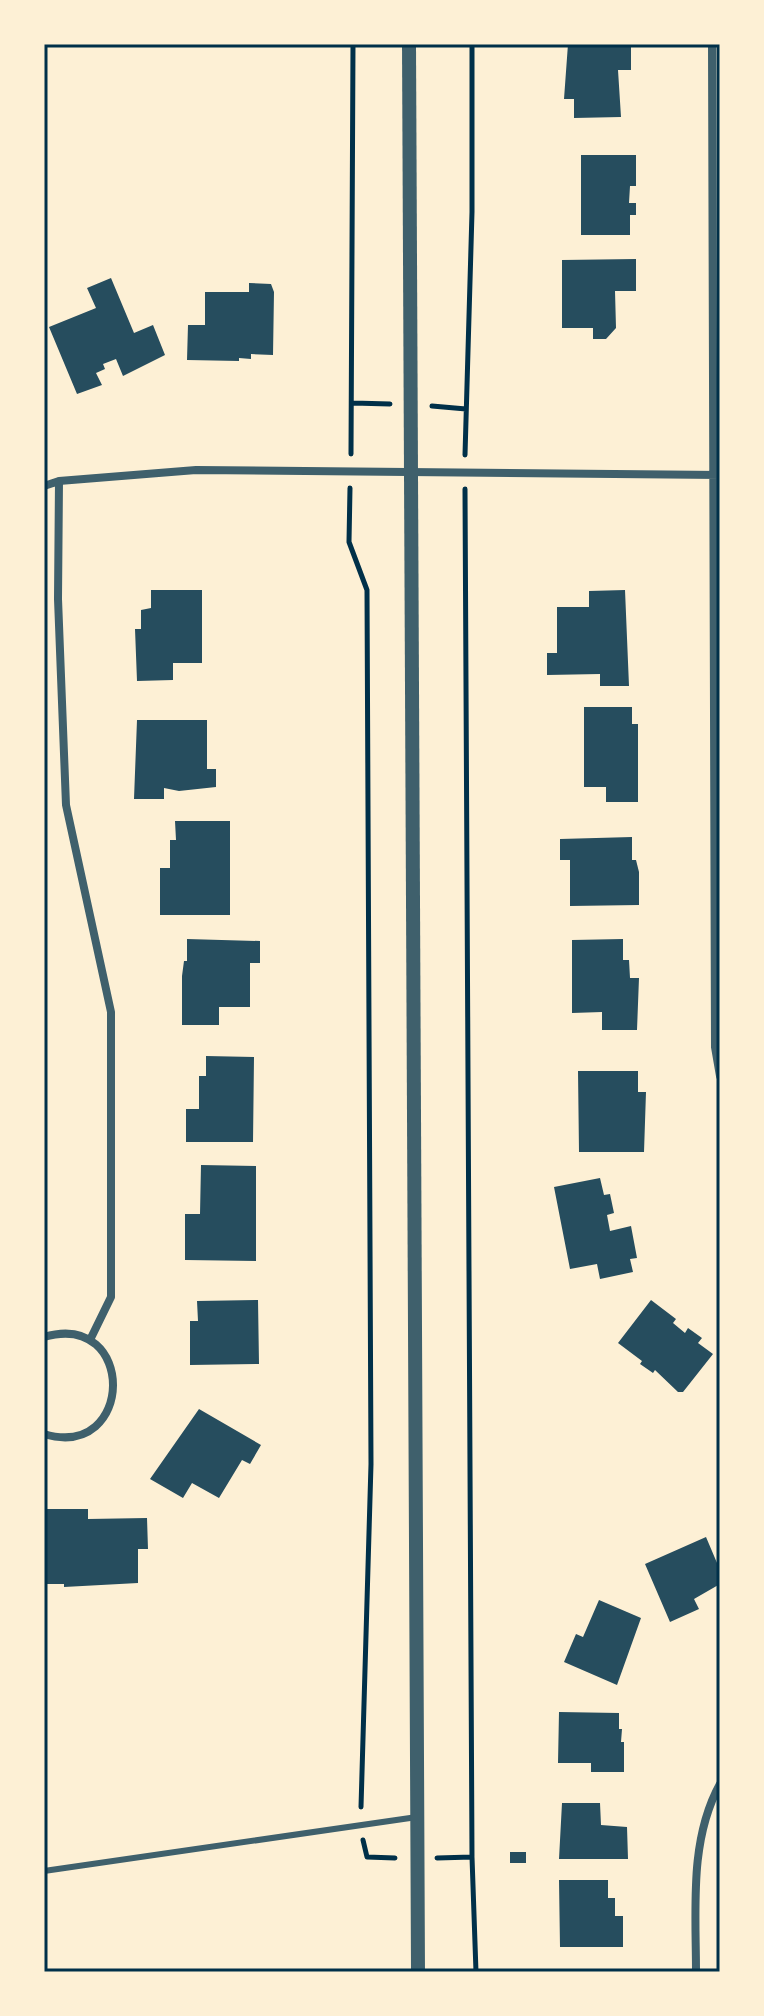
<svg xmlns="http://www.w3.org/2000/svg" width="764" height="2016" viewBox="0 0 764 2016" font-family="'Archivo Narrow',sans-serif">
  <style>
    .building { fill: #264d5e }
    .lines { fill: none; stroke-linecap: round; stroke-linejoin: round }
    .path { stroke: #003049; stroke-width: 5 }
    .service { stroke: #3f606c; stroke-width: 6 }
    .minor { stroke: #3f606c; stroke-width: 8 }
    .tertiary { stroke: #3f606c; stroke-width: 14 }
    .neatline { fill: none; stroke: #003049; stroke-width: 3 }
  </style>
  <rect width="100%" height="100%" fill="#fdf0d5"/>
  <path class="building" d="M568,44h63v26h-13l3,47 -47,1v-19h-10z
    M581,155h55v31h-6l-1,17h7v12h-6v20h-49z
    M636,259v32h-21l1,37 -10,11h-13v-11h-31v-68z
    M111,278l23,55 19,-8 12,30 -42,21 -7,-17 -13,5 2,5 -9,4 6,12 -25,9 -28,-67 47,-19 -9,-20z
    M249,283l22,1 3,8 -1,63 -22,-1v5l-12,-1v3l-52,-1 1,-35h17v-33h44z
    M151,590h51v73h-29v17l-36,1 -2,-52h6v-19l10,-2z
    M625,590l4,96h-29v-12l-53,1v-22h10v-46h32v-16z
    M584,707h48v17h6v78h-32v-15h-22z
    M137,720h70v49h9v18l-37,4 -15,-3v11h-30z
    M175,821h55v94h-70v-47h10v-28h6z
    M632,837v23h4l3,12v33l-69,1v-46h-10v-21z
    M187,939l73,2v22h-10v44h-31v18h-37v-49l2,-15h3z
    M623,939v21h6l1,18h9l-2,52h-35v-18l-30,1v-73z
    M206,1056l48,1 -1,85h-67v-33h13v-33h7z
    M578,1071h60v21h8l-2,60h-65z
    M201,1165l55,1v95l-71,-1v-46h15z
    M600,1178l4,17 6,-1 4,19 -7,2 3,16 21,-5 6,32 -7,1 3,13 -33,7 -3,-15 -27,5 -16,-82z
    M258,1300l1,64 -69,1v-44h8l-1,-20z
    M651,1300l25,19 -3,4 12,10 3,-5 14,10 -4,5 15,11 -30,38h-5l-23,-22 -2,3 -13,-9 2,-3 -24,-18z
    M199,1409l62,36 -11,19 -8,-4 -23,38 -27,-15 -9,15 -33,-19z
    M44,1509h44v10l59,-1 1,31h-10v34l-74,4v-3h-20z
    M706,1537l14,33v14l-26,15 5,10 -29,13 -25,-58z
    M599,1600l42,18 -24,67 -53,-23 12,-28 7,3z
    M559,1712l60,1v16h3l-1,13h3v30h-33v-9h-33z
    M562,1803h38l1,22 26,2 1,32h-69z
    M510,1852h16v11h-16z
    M559,1880h49v18h7v18h8v31h-63z"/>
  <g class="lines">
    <path class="path" d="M353,403l37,1
      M432,406l34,3
      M351,454l2,-410
      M465,455l7,-243v-168
      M350,488l-1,54 18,48 4,874 -10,343
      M465,489l7,1368 4,115
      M363,1840l4,17 28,1
      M437,1858l35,-1"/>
    <path class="service" d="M44,1871l373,-54"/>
    <path class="minor" d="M712,44l3,1003 5,29
      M59,481l-1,118 8,206 45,207v285l-21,43
      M44,486l15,-5 137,-11 524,5
      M44,1337c93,-27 91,124 0,97
      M696,1972c0,-62 -7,-132 24,-188"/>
    <path class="tertiary" d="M409,44l9,1928"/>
  </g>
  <rect width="764" height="2016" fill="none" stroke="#fdf0d5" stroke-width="92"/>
  <rect x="46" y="46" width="672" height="1924" class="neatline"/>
</svg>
